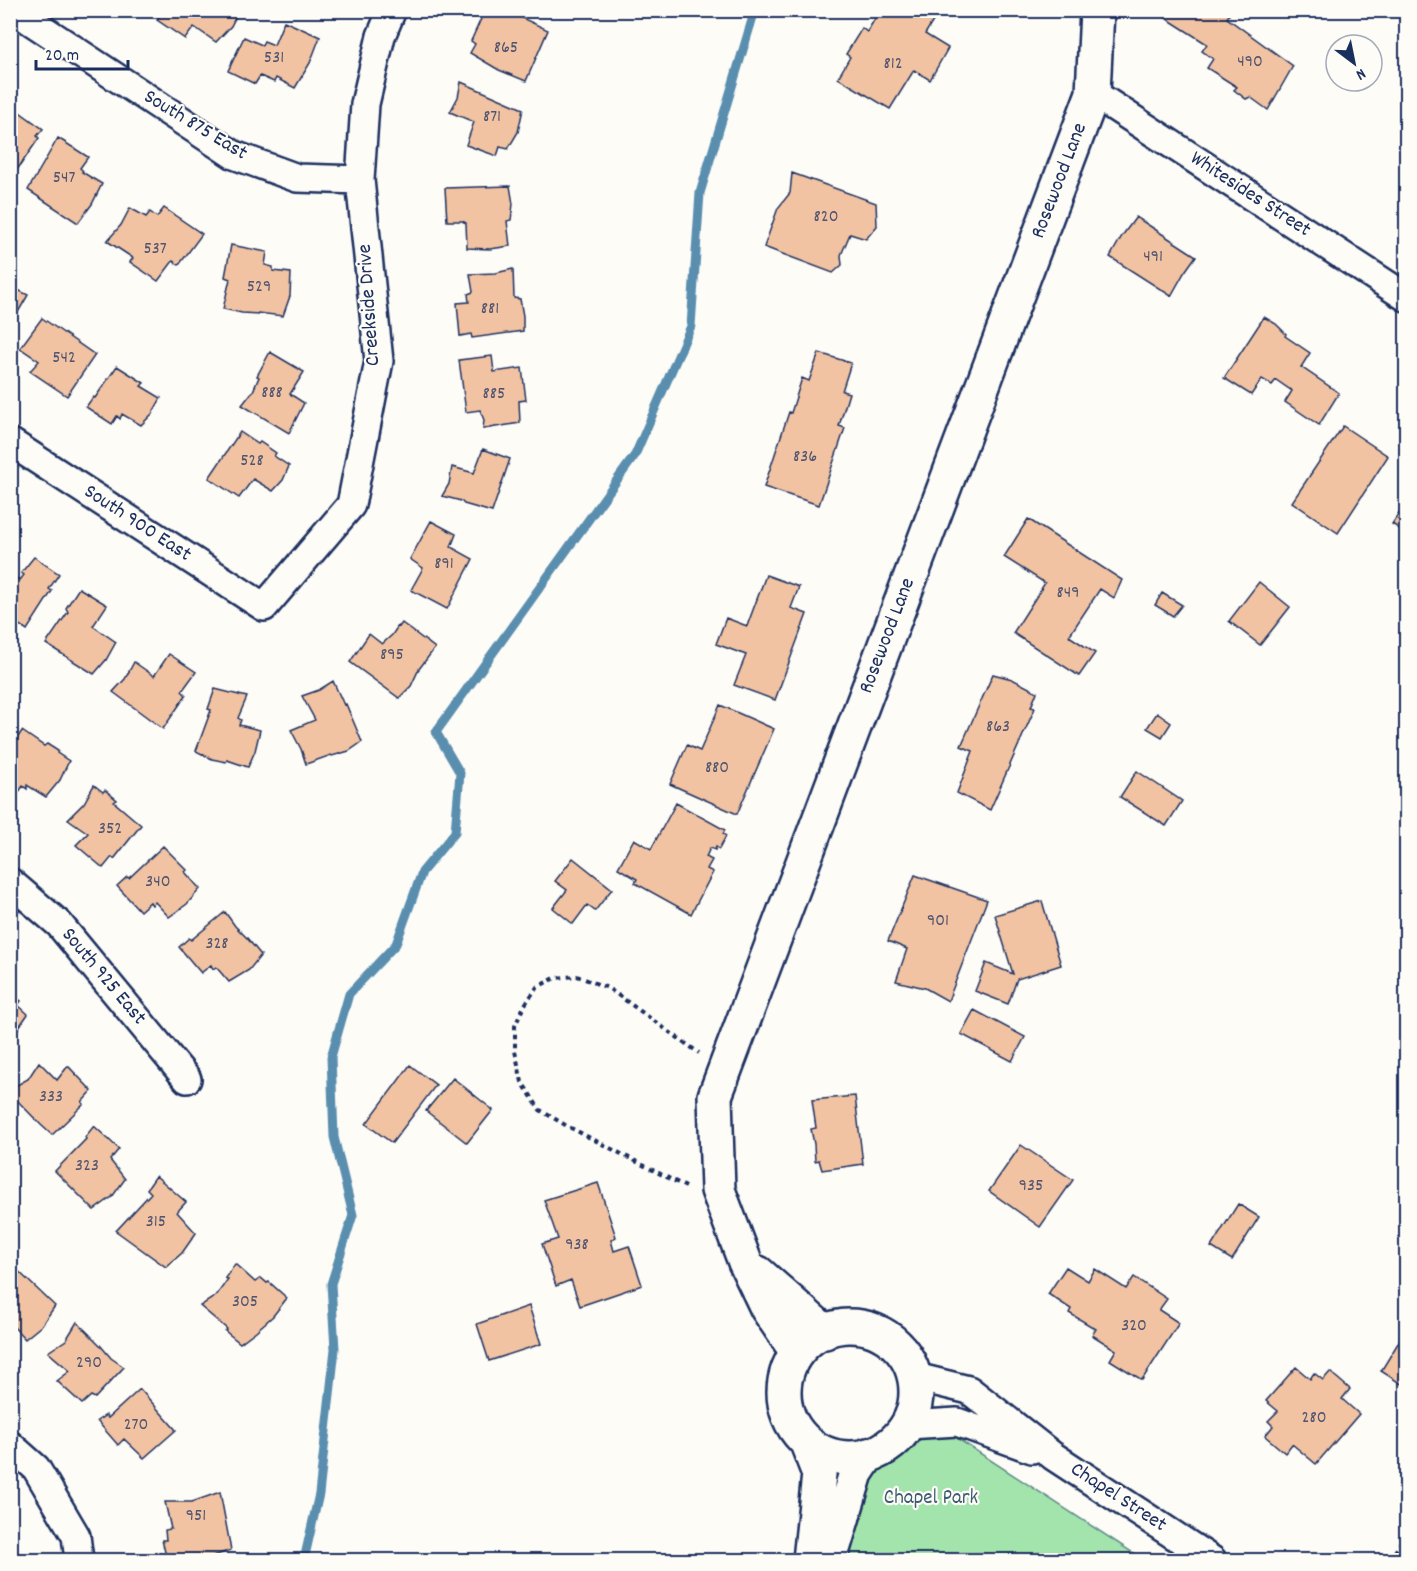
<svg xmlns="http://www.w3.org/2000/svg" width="1417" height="1571" viewBox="0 0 1417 1571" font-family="Dekko,sans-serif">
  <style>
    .green { fill: #a3e4ad; stroke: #5f8a86; stroke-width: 1.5 }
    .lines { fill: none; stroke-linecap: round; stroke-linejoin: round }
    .stream { stroke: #5a8eaf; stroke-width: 9 }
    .building { fill: #f2c3a2; stroke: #1b2f5e; stroke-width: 1.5 }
    .street-casing { stroke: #1b2f5e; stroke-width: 32 }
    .secondary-casing { stroke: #1b2f5e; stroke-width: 38 }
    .path { stroke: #1b2f5e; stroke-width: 4; stroke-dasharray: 4.5 4.5; stroke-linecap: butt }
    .street { stroke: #fdfcf7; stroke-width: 27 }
    .secondary { stroke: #fdfcf7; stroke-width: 33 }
    .labels { text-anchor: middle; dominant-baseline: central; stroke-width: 4.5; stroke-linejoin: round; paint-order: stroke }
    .number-label { font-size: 18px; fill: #51546f }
    .street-label { font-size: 21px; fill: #1b2f5e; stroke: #fdfcf7 }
    .park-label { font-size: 21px; fill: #3d5c72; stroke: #fdfcf7 }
  </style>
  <rect width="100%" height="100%" fill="#fdfcf7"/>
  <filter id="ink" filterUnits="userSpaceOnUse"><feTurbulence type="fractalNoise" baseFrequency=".0167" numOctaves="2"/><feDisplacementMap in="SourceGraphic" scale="12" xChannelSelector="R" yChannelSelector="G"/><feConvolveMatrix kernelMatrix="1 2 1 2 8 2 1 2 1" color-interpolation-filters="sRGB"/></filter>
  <g filter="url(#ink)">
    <path class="green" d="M955,1437l189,123h-304l31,-97 27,-20 28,-5z"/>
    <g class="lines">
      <path class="stream" d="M304,1560l15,-66 16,-145 -4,-65 22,-69 -19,-78 -3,-80 18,-63 47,-50 26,-72 33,-40 5,-59 -24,-41 199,-277 56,-129 9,-133 55,-183"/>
    </g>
    <path class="building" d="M163,10h76l-8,16 -15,16 -22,-15 -9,12 -28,-19z
      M485,10h20l43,20 -22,51 -27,-11 -29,-17 5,-9 -4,-3z
      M880,10h60l-15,24 23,14 -18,32 -16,-10 -24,39 -52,-31 12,-21 -4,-3 16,-26 5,4z
      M1160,10h72l-5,8 66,48 -25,44 -18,-13 -4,2 -12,-9 3,-3 -30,-19 6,-9 -11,-8 5,-7 -49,-31z
      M284,21l36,16 -10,26 -15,25 -19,-10 -2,4 -14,-6 -5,8 -27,-13 16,-34 18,8 2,-4 10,4z
      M461,82l62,27 -5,23 -10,17 -8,-2 -3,9 -31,-11 8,-23 -24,-10 8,-15z
      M10,105l33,24 -6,7 2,2 -29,42z
      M58,138l30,19 -8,11 3,3 -1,1 20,12 -10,20 -14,19 -50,-33z
      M792,173l84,30 1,23 -11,13 -16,-5 -9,21 1,10 -9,8 -69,-26 14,-39 12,-15z
      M510,186l3,18 -2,16 -4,1 3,25 -20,3 -23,-1 -1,-25 -4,-2h-15l-2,-33z
      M130,208l16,9 4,-5 7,5 7,-9 38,26 -23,31 -6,-4 -15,20 -28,-19 3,-4 -26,-17 14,-16z
      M1136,217l60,39 -12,17 -13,23 -61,-39 12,-21z
      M231,245l36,7 -2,13 8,2v4l18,2 -1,23 -7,20 -25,-3v1l-16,-1 -19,-4 7,-30 -5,-2z
      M513,269l1,29 6,1 3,17v15l-51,7 -1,-4 -11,2 -3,-33 12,-1 -1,-8 5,-2 -3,-18 26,-1z
      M10,282l7,4 -1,3 12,6 -11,19 -7,7z
      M1264,317l12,7 10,10 -1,2 25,17 -9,14 38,26 -20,32 -34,-23 7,-11 -16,-11 -4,5 -10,-6 -11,16 -27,-17z
      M42,318l53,37 -28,41 -37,-25 9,-10 -19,-13z
      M270,352l34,20 -14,22 14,9 -15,30 -47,-28 11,-14 6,-14 -2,-1z
      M819,353l32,10 -9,28 7,2 -10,33 6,2 -26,77 -55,-18 25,-75 2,1 11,-35 7,3z
      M492,356l2,16 28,-4 4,32 -7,1 1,22 -37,6 1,-9 -4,-10 -14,2 -7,-52z
      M117,366l27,17 -3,3 20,12 -9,16 -11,11 -19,-11 -2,5 -3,-3 -5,8 -26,-17 7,-10 2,1z
      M1343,426l45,30 -50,77 -46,-31z
      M240,432l18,12 2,-2 16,11 -2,3 15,10 -6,14 -10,11 -20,-12 -14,19 -30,-20z
      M483,449l27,10 -18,53 -28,-8 -3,-3 -19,-5 7,-12 3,-17 22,6z
      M1406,503v30l-14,-9z
      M1028,519l94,61 -8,18 -14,-9 -31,47 26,17 -16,23 -66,-43 32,-50 -41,-26z
      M431,521l25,13 -5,13 22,12 -26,50 -36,-19 12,-22 -13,-9z
      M34,557l25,17 -10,15 3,2 -25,39 -17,-11v-44l10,5 4,-5 -3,-2z
      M766,575l33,12 -8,21 16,6 -32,86 -41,-15 12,-30 -30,-11 10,-26 21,8z
      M1259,582l31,25 -30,38 -31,-24z
      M79,588l28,17 -14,21 23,16 -10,18 -12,14 -48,-30 22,-32 -2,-4z
      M1162,593l20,12 -9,11 -18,-11z
      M402,623l33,25 -16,21 -8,17 -12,12 -49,-36 19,-28 13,10 10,-9 6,-9 1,1z
      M169,654l27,18 -14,19 4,4 -23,34 -50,-37 12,-13 9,-17 20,14z
      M993,674l19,5 25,13 -6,15 4,1 -45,102 -33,-17 16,-42 -12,-5z
      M333,681l11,24 2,-1 16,38 -13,9 -17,5 -1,-1 -25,9 -5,-15 -10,-19 24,-10 -13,-24 17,-6z
      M215,689l32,8 -9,21 3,2 -2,5 21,5 -5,21 -7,16 -21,-7 -1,2 -14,-3 -16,-8 15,-41 -3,-1z
      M720,705l54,24 -37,85 -67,-30 17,-39 13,6z
      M1157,713l14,10 -9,14 -15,-9z
      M22,731l22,15 3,-2 11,7 -1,2 12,8 -9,19 -14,17 -19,-12v4l-4,-3 -7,10 -6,-4v-43z
      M1137,771l45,30 -16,25 -46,-29z
      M94,785l9,7 2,-2 12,10 -3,2 27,23 -27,34 -2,-2 -9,11 -27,-23 12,-12 -20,-14 16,-16z
      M676,803l49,27 -2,4 3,2 -7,13 -3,-2 -1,3 -5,-2 -4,9 6,3 -5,9 6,3 -22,42 -56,-31 2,-4 -19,-11 16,-29 17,10z
      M163,846l24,24 -2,2 15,17 -13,15 -18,13 -14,-15 -3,3 -2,-3 -10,9 -23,-25 10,-9 2,1z
      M573,858l39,31 -17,22 -8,-6 -14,19 -20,-16 14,-18 -12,-9z
      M915,875l72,25 -39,101 -23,-13 -29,-7 11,-32 -19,-8z
      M1042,901l19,64 -44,14 -9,25 -33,-13 11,-28 27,11 -18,-59z
      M225,912l10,14 12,12 14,17 -12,15 -20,12 -13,-15 -3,2 -2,-4 -10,8 -22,-26 10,-9 2,2z
      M10,993l11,8 -3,4 10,9 -18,26z
      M974,1010l51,27 -13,24 -51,-27z
      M39,1062l18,18 11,-14 24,25 -10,11 2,2 -32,31 -11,-10 -31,-32v-4l18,-10z
      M410,1065l26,20 -44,58 -26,-19z
      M453,1078l40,32 -26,33 -41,-32z
      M855,1096l8,68 -41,6 -3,-10 -4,1 -1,-17 -3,-15 5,-1 -4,-28z
      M94,1126l25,23 -9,11 15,19 -13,18 -18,13 -39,-39 31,-32 -1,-2z
      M1021,1145l52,35 -33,47 -51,-36z
      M156,1176l30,26 -9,10 19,21 -14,20 -16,14 -50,-36 35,-38 -4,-4z
      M598,1183l18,54 -5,3 3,11 15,-5 13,39 -62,21 -9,-26 -15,6 -14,-42 16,-5 -14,-39z
      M1238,1204l21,13 -27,43 -21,-13z
      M235,1264l20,18 6,-4 6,5 2,-1 18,16 -14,18 -17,15 -16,12 -15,-12 2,-2 -27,-23 16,-10 12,-17 -3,-1z
      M13,1266l42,40 -14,20 -16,13 -15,-16v-55z
      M1066,1267l22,14 7,-12 31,20 8,-12 33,22 -8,11 20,13 -37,57 -32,-20 6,-10 -24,-15 4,-6 -27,-16 2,-4 -23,-15z
      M529,1306l12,38 -52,17 -12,-37z
      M77,1322l23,23 11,13 13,9 -29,31 -4,-2 -9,8 -25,-23 13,-10 -22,-19 18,-12z
      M1406,1330v57l-25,-16z
      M1296,1367l14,12 4,-6 9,7 7,-8 20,17 -8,10 17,15 -43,50 -24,-20 -7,9 -20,-17 8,-10 -5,-5 10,-10 -12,-10z
      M140,1389l36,41 -32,28 -20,-19 -6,6 -21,-24 9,-6 2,3z
      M220,1492l11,58 -26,9 -38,1 -5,-20h4l-1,-10 6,-1 -6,-27h27z"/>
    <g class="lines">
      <g class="street-casing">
        <path id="street" d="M14,10l220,145 63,23 63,2
          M1093,93l313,204
          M10,442l254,165 87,-102 28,-144 -19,-181 5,-76 16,-68 11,-26
          M10,882l49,42 128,155
          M916,1377l53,13 84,66 159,104
          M908,1425l49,-3 75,27
          M10,1445l26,23 40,68 3,24"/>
      </g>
      <g class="secondary-casing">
        <path id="secondary" d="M758,1273l67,59
          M784 1392a66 66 0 1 1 132 0a66 66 0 1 1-132 0Z
          M797,1352l-30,-44 -22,-46 -27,-72 -3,-94 378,-1003 4,-83
          M807,1443l12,31 -9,86
          M828,1560l3,-4 25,-83 12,-18"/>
      </g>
      <path class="path" d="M686,1187l-119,-61 -27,-16 -18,-28 -7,-31v-25l9,-20 13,-19 18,-9 22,-2 31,12 91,65
        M1390,1560l14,-23 2,-18"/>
      <use href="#street" class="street"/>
      <use href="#secondary" class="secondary"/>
    </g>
  </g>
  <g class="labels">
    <g class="number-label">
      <text x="506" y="48">865</text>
      <text x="274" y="58">531</text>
      <text x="1250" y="62">490</text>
      <text x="893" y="64">812</text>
      <text x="492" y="117">871</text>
      <text x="64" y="178">547</text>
      <text x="826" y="217">820</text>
      <text x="155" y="249">537</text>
      <text x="1153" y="257">491</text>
      <text x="259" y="287">529</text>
      <text x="490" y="309">881</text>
      <text x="64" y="358">542</text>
      <text x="272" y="393">888</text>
      <text x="494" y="394">885</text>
      <text x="805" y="457">836</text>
      <text x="252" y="461">528</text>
      <text x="444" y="564">891</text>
      <text x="1068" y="593">849</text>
      <text x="392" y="655">895</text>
      <text x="998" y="727">863</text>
      <text x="717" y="768">880</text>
      <text x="110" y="829">352</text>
      <text x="158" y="882">340</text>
      <text x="938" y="921">901</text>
      <text x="217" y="944">328</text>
      <text x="51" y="1097">333</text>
      <text x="87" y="1166">323</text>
      <text x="1031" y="1186">935</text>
      <text x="156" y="1222">315</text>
      <text x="577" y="1245">938</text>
      <text x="245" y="1302">305</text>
      <text x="1134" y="1326">320</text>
      <text x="89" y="1363">290</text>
      <text x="1314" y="1418">280</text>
      <text x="136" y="1425">270</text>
      <text x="196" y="1516">951</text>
    </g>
    <g class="street-label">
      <text transform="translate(195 126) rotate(31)">South 875 East</text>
      <text transform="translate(1060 181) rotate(-69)">Rosewood Lane</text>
      <text transform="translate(1250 195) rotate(33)">Whitesides Street</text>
      <text transform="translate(370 305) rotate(-94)">Creekside Drive</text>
      <text transform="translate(137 524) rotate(33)">South 900 East</text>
      <text transform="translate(888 636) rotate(-69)">Rosewood Lane</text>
      <text transform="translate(103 977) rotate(50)">South 925 East</text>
      <text transform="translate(1118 1498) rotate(33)">Chapel Street</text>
    </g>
    <g class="park-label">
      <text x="931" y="1499">Chapel Park</text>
    </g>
  </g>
  <rect width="1417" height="1571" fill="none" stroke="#fdfcf7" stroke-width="36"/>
  <rect x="18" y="18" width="1381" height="1535" fill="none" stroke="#1b2f5e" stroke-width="2" filter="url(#ink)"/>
  <g transform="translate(1354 63) rotate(148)"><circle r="28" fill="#fdfcf7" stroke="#a3aaba" stroke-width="1.5"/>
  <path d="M0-4.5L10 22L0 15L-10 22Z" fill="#1b2f5e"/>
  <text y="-9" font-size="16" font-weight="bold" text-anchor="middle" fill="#1b2f5e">N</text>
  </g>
  <path d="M36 60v9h92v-9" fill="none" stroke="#1b2f5e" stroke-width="3"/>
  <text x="45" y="60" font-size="18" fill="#1b2f5e" stroke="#fdfcf7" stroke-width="4.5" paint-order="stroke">20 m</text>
</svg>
